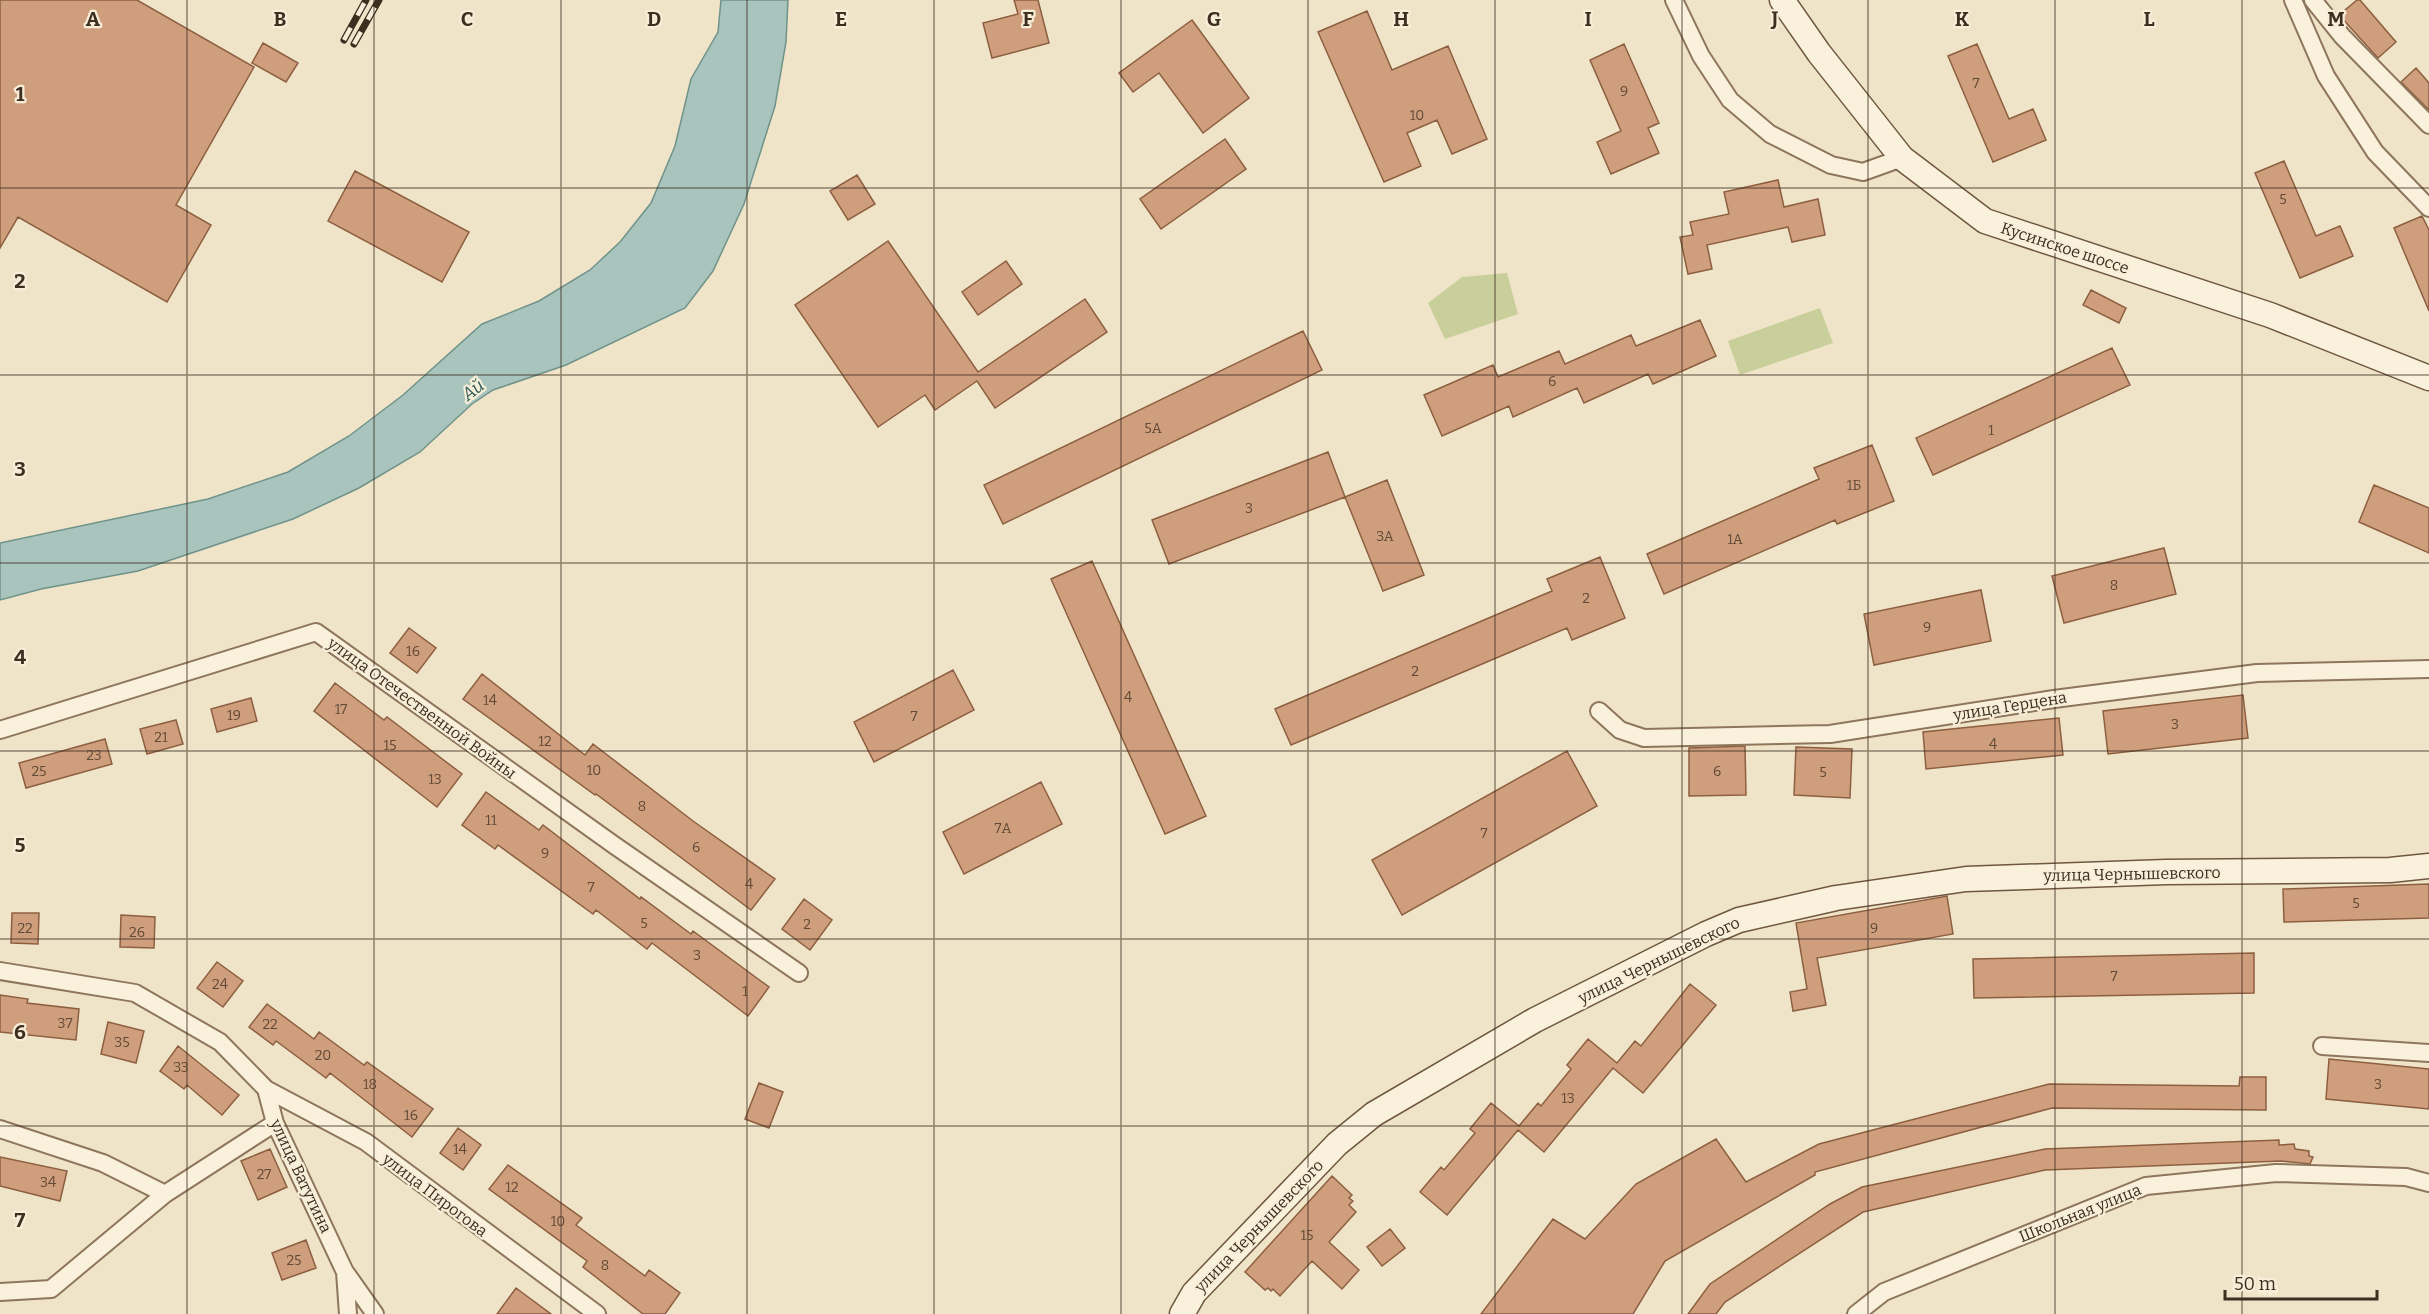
<svg xmlns="http://www.w3.org/2000/svg" width="2429" height="1314" viewBox="0 0 2429 1314" font-family="Bitter,serif">
  <style>
    .green { fill: #c9cf9b }
    .water { fill: #a9c4bc; stroke: #6f938a; stroke-width: 1.5 }
    .building { fill: #cf9f7d; stroke: #8d5f41; stroke-width: 1.5 }
    .lines { fill: none; stroke-linecap: round; stroke-linejoin: round }
    .minor-casing { stroke: #8d765c; stroke-width: 20 }
    .secondary-casing { stroke: #6f573f; stroke-width: 27 }
    .minor { stroke: #faf1dc; stroke-width: 16 }
    .secondary { stroke: #faf1dc; stroke-width: 24 }
    .rail-casing { stroke: #3d2e20; stroke-width: 7 }
    .rail { stroke: #f7eed8; stroke-width: 4.5; stroke-dasharray: 14; stroke-linecap: butt }
    .grid { fill: none; stroke: #3d2e20; stroke-width: 1.5; stroke-opacity: 0.55 }
    .labels { text-anchor: middle; dominant-baseline: central; stroke-width: 4.5; stroke-linejoin: round; paint-order: stroke }
    .number-label { font-size: 14px; fill: #624a37 }
    .street-label { font-size: 16px; fill: #3d2e20; stroke: #f7eed8 }
    .water-label { font-size: 18px; font-style: italic; fill: #2f5d5a; stroke: #f7eed8 }
    .grid-label { font-size: 20px; text-anchor: middle; font-weight: bold; fill: #3d2e20; stroke: #f7eed8; stroke-width: 4.5; stroke-linejoin: round; paint-order: stroke }
  </style>
  <rect width="100%" height="100%" fill="#f0e4c8"/>
  <path class="green" d="M1507,273l11,41 -73,25 -17,-36 34,-26z
    M1820,308l13,35 -93,32 -12,-34z"/>
  <path class="water" d="M721,0h67l-2,42 -11,64 -31,98 -31,67 -28,37 -119,57 -73,25 -21,14 -52,48 -61,36 -66,31 -155,52 -97,18 -41,11v-57l208,-44 80,-27 61,-36 54,-41 79,-71 57,-23 51,-31 30,-28 31,-39 24,-57 16,-67 27,-47z"/>
  <path class="building" d="M0,0h137l117,67 -78,138 35,20 -44,77 -149,-85 -18,31z
    M1014,0h24l11,43 -57,15 -9,-35 35,-9z
    M2357,0h3l36,42 -18,16 -39,-43z
    M1367,11l25,59 56,-24 39,93 -35,15 -15,-34 -30,13 14,33 -37,16 -66,-150z
    M1192,20l57,78 -46,35 -44,-60 -26,19 -14,-19z
    M263,43l35,20 -12,19 -34,-19z
    M1624,44l35,79 -11,5 11,25 -48,21 -14,-32 24,-11 -31,-71z
    M1977,44l32,75 24,-10 13,31 -53,22 -45,-106z
    M2416,68l13,15v27l-28,-28z
    M1225,139l21,30 -85,60 -21,-30z
    M2284,161l32,75 24,-10 13,30 -53,22 -45,-105z
    M355,171l114,61 -27,50 -114,-61z
    M857,175l18,29 -27,16 -18,-29z
    M1778,180l6,27 34,-8 7,36 -33,7 -4,-15 -81,18 5,24 -24,5 -8,-37 13,-2 -3,-13 39,-8 -5,-22z
    M2422,216l7,14v81l-35,-83z
    M888,241l90,131 107,-73 22,33 -112,76 -18,-27 -42,29 -10,-15 -47,32 -83,-122z
    M1006,261l16,23 -44,31 -16,-23z
    M2091,290l35,18 -7,15 -36,-18z
    M1700,320l16,36 -63,28 -5,-10 -64,29 -7,-15 -64,29 -4,-11 -67,30 -18,-41 69,-30 5,12 61,-26 6,13 66,-29 5,11z
    M1303,331l19,39 -319,154 -19,-39z
    M2112,348l18,37 -197,90 -17,-37z
    M1872,445l22,56 -57,23 -2,-4 -171,74 -17,-40 172,-75 -5,-11z
    M1328,452l17,45 -176,67 -17,-44z
    M1387,480l37,95 -41,16 -38,-94z
    M2374,485l55,23v45l-70,-31z
    M2164,548l12,46 -112,29 -12,-47z
    M1600,557l25,61 -53,22 -5,-12 -276,117 -16,-36 277,-118 -5,-12z
    M1092,561l114,255 -41,18 -114,-255z
    M1981,590l10,51 -117,24 -10,-51z
    M409,628l27,20 -19,25 -27,-20z
    M953,670l21,40 -100,52 -20,-40z
    M482,674l103,81 8,-11 100,77 82,58 -24,31 -155,-116 -1,1 -132,-96z
    M335,683l49,37 3,-3 75,57 -25,33 -123,-96z
    M2243,695l5,43 -140,16 -5,-43z
    M251,698l6,23 -40,11 -6,-23z
    M2059,718l4,37 -137,14 -3,-37z
    M176,720l7,24 -36,10 -7,-25z
    M105,739l7,25 -86,24 -7,-25z
    M1745,746l1,49 -57,1v-48z
    M1796,747l56,2 -2,49 -56,-3z
    M1567,751l30,55 -195,109 -30,-55z
    M1041,782l21,42 -98,50 -21,-42z
    M486,792l53,38 4,-5 97,74 1,-2 50,37 2,-3 76,56 -21,29 -96,-73 -5,6 -51,-39 -3,4 -95,-69 -3,4 -33,-24z
    M2429,884v34l-145,4 -1,-33z
    M1947,896l6,38 -136,24 9,47 -33,6 -3,-19 17,-3 -11,-66z
    M804,899l28,21 -22,30 -28,-21z
    M12,913h27l-1,31 -27,-1z
    M121,915l34,2 -1,31 -34,-1z
    M2254,953v40l-280,5 -1,-39z
    M217,962l26,19 -20,26 -26,-19z
    M1690,984l26,21 -73,88 -30,-25 -69,84 -26,-22 -71,85 -27,-23 21,-25 3,3 31,-37 -5,-4 21,-26 28,23 19,-23 3,3 30,-37 -4,-4 21,-26 29,24 18,-22 6,5z
    M0,995l28,4 -1,4 52,6 -3,31 -76,-8z
    M267,1004l47,35 5,-7 45,33 3,-3 66,47 -21,28 -82,-64 -4,5 -50,-37 -3,4 -24,-18z
    M108,1022l36,9 -8,32 -35,-9z
    M178,1046l61,49 -17,20 -35,-30 -3,4 -24,-18z
    M2329,1059l100,10v40l-103,-10z
    M2240,1077h26v33l-214,-2 -237,64v3l-150,86 -32,53h-152l72,-95 32,20 51,-55 80,-45 30,43 73,-38 230,-60 190,2z
    M759,1083l24,9 -14,36 -24,-9z
    M458,1128l23,17 -18,25 -23,-17z
    M2279,1140v5l15,-1 1,5 14,2v5l4,1 -3,7 -29,-3 -236,9 -182,42 -138,90 -9,12h-28l22,-30 120,-80 32,-17 183,-38z
    M270,1149l17,38 -29,13 -17,-39z
    M0,1157l67,14 -7,30 -60,-15z
    M508,1165l74,53 -6,7 69,51 4,-6 31,23 -15,21h-22l-60,-47 4,-6 -98,-72z
    M1332,1176l20,19 -3,3 4,3 -4,4 7,7 -27,30 30,28 -17,19 -30,-28 -32,35 -7,-7 -2,2 -3,-3 -3,2 -20,-18z
    M1390,1229l15,19 -23,18 -15,-19z
    M306,1240l10,28 -34,12 -10,-27z
    M516,1288l35,26h-54z"/>
  <g class="lines">
    <g class="minor-casing">
      <path id="minor" d="M1674,0l27,56 29,44 40,34 61,31 32,7 39,-14
        M2293,0l33,76 49,76 54,56
        M2313,0l29,36 87,89
        M1599,711l21,19 24,8 186,-4 224,-35 203,-26 172,-4
        M0,730l316,-98 298,213 185,128
        M0,971l135,22 85,49 46,47 9,34 70,149 3,42
        M2322,1046l107,7
        M266,1089l100,53 231,172
        M0,1129l103,34 62,31 110,-71
        M346,1273l29,41
        M0,1292l51,-3 114,-95
        M1856,1314l28,-22 262,-106 130,-13 130,4 23,6"/>
    </g>
    <g class="secondary-casing">
      <path id="secondary" d="M1782,0l37,53 83,105 83,63 285,94 159,63
        M1182,1314l12,-21 143,-149 37,-30 161,-94 171,-86 33,-14 97,-22 130,-19 200,-7 224,-2 39,-4"/>
    </g>
    <use href="#minor" class="minor"/>
    <use href="#secondary" class="secondary"/>
    <g class="rail-casing">
      <path id="rail" d="M344,40l22,-40
        M354,44l25,-44"/>
    </g>
    <use href="#rail" class="rail"/>
  </g>
  <path class="grid" d="M187,0v1314M374,0v1314M561,0v1314M747,0v1314M934,0v1314M1121,0v1314M1308,0v1314M1495,0v1314M1682,0v1314M1868,0v1314M2055,0v1314M2242,0v1314M0,188h2429M0,375h2429M0,563h2429M0,751h2429M0,939h2429M0,1126h2429"/>
  <g class="labels">
    <g class="number-label">
      <text x="1976" y="83">7</text>
      <text x="1624" y="91">9</text>
      <text x="1417" y="115">10</text>
      <text x="2283" y="199">5</text>
      <text x="1552" y="381">6</text>
      <text x="1153" y="428">5А</text>
      <text x="1991" y="430">1</text>
      <text x="1854" y="485">1Б</text>
      <text x="1249" y="508">3</text>
      <text x="1385" y="536">3А</text>
      <text x="1735" y="539">1А</text>
      <text x="2114" y="585">8</text>
      <text x="1586" y="598">2</text>
      <text x="1927" y="627">9</text>
      <text x="413" y="651">16</text>
      <text x="1415" y="671">2</text>
      <text x="1128" y="697">4</text>
      <text x="490" y="700">14</text>
      <text x="341" y="709">17</text>
      <text x="234" y="715">19</text>
      <text x="914" y="716">7</text>
      <text x="2175" y="724">3</text>
      <text x="161" y="737">21</text>
      <text x="545" y="741">12</text>
      <text x="1993" y="744">4</text>
      <text x="390" y="745">15</text>
      <text x="94" y="755">23</text>
      <text x="594" y="770">10</text>
      <text x="39" y="771">25</text>
      <text x="1717" y="771">6</text>
      <text x="1823" y="772">5</text>
      <text x="435" y="779">13</text>
      <text x="642" y="806">8</text>
      <text x="491" y="820">11</text>
      <text x="1003" y="828">7А</text>
      <text x="1484" y="833">7</text>
      <text x="696" y="847">6</text>
      <text x="545" y="853">9</text>
      <text x="749" y="884">4</text>
      <text x="591" y="887">7</text>
      <text x="2356" y="903">5</text>
      <text x="644" y="923">5</text>
      <text x="807" y="924">2</text>
      <text x="25" y="928">22</text>
      <text x="1874" y="928">9</text>
      <text x="137" y="932">26</text>
      <text x="697" y="955">3</text>
      <text x="2114" y="976">7</text>
      <text x="220" y="984">24</text>
      <text x="745" y="991">1</text>
      <text x="65" y="1023">37</text>
      <text x="270" y="1024">22</text>
      <text x="122" y="1042">35</text>
      <text x="323" y="1055">20</text>
      <text x="181" y="1067">33</text>
      <text x="370" y="1084">18</text>
      <text x="2378" y="1084">3</text>
      <text x="1568" y="1098">13</text>
      <text x="411" y="1115">16</text>
      <text x="460" y="1149">14</text>
      <text x="264" y="1174">27</text>
      <text x="48" y="1182">34</text>
      <text x="512" y="1187">12</text>
      <text x="558" y="1221">10</text>
      <text x="1307" y="1235">15</text>
      <text x="294" y="1260">25</text>
      <text x="605" y="1265">8</text>
    </g>
    <g class="street-label">
      <text transform="translate(2065 248) rotate(18)">Кусинское шоссе</text>
      <text transform="translate(2010 706) rotate(-9)">улица Герцена</text>
      <text transform="translate(422 708) rotate(36)">улица Отечественной Войны</text>
      <text transform="translate(2132 874) rotate(-1)">улица Чернышевского</text>
      <text transform="translate(1659 960) rotate(-26)">улица Чернышевского</text>
      <text transform="translate(301 1176) rotate(65)">улица Ватутина</text>
      <text transform="translate(435 1195) rotate(37)">улица Пирогова</text>
      <text transform="translate(2080 1213) rotate(-22)">Школьная улица</text>
      <text transform="translate(1259 1226) rotate(-46)">улица Чернышевского</text>
    </g>
    <g class="water-label">
      <text transform="translate(473 390) rotate(-37)">Ай</text>
    </g>
  </g>
  <g class="grid-label">
    <text x="93" y="26">A</text>
    <text x="280" y="26">B</text>
    <text x="467" y="26">C</text>
    <text x="654" y="26">D</text>
    <text x="841" y="26">E</text>
    <text x="1028" y="26">F</text>
    <text x="1214" y="26">G</text>
    <text x="1401" y="26">H</text>
    <text x="1588" y="26">I</text>
    <text x="1775" y="26">J</text>
    <text x="1962" y="26">K</text>
    <text x="2149" y="26">L</text>
    <text x="2336" y="26">M</text>
    <text x="20" y="101">1</text>
    <text x="20" y="288">2</text>
    <text x="20" y="476">3</text>
    <text x="20" y="664">4</text>
    <text x="20" y="852">5</text>
    <text x="20" y="1039">6</text>
    <text x="20" y="1227">7</text>
  </g>
  <path d="M2225 1290v9h152v-9" fill="none" stroke="#3d2e20" stroke-width="3"/>
  <text x="2234" y="1290" font-size="18" fill="#3d2e20" stroke="#f7eed8" stroke-width="4.5" paint-order="stroke">50 m</text>
</svg>
